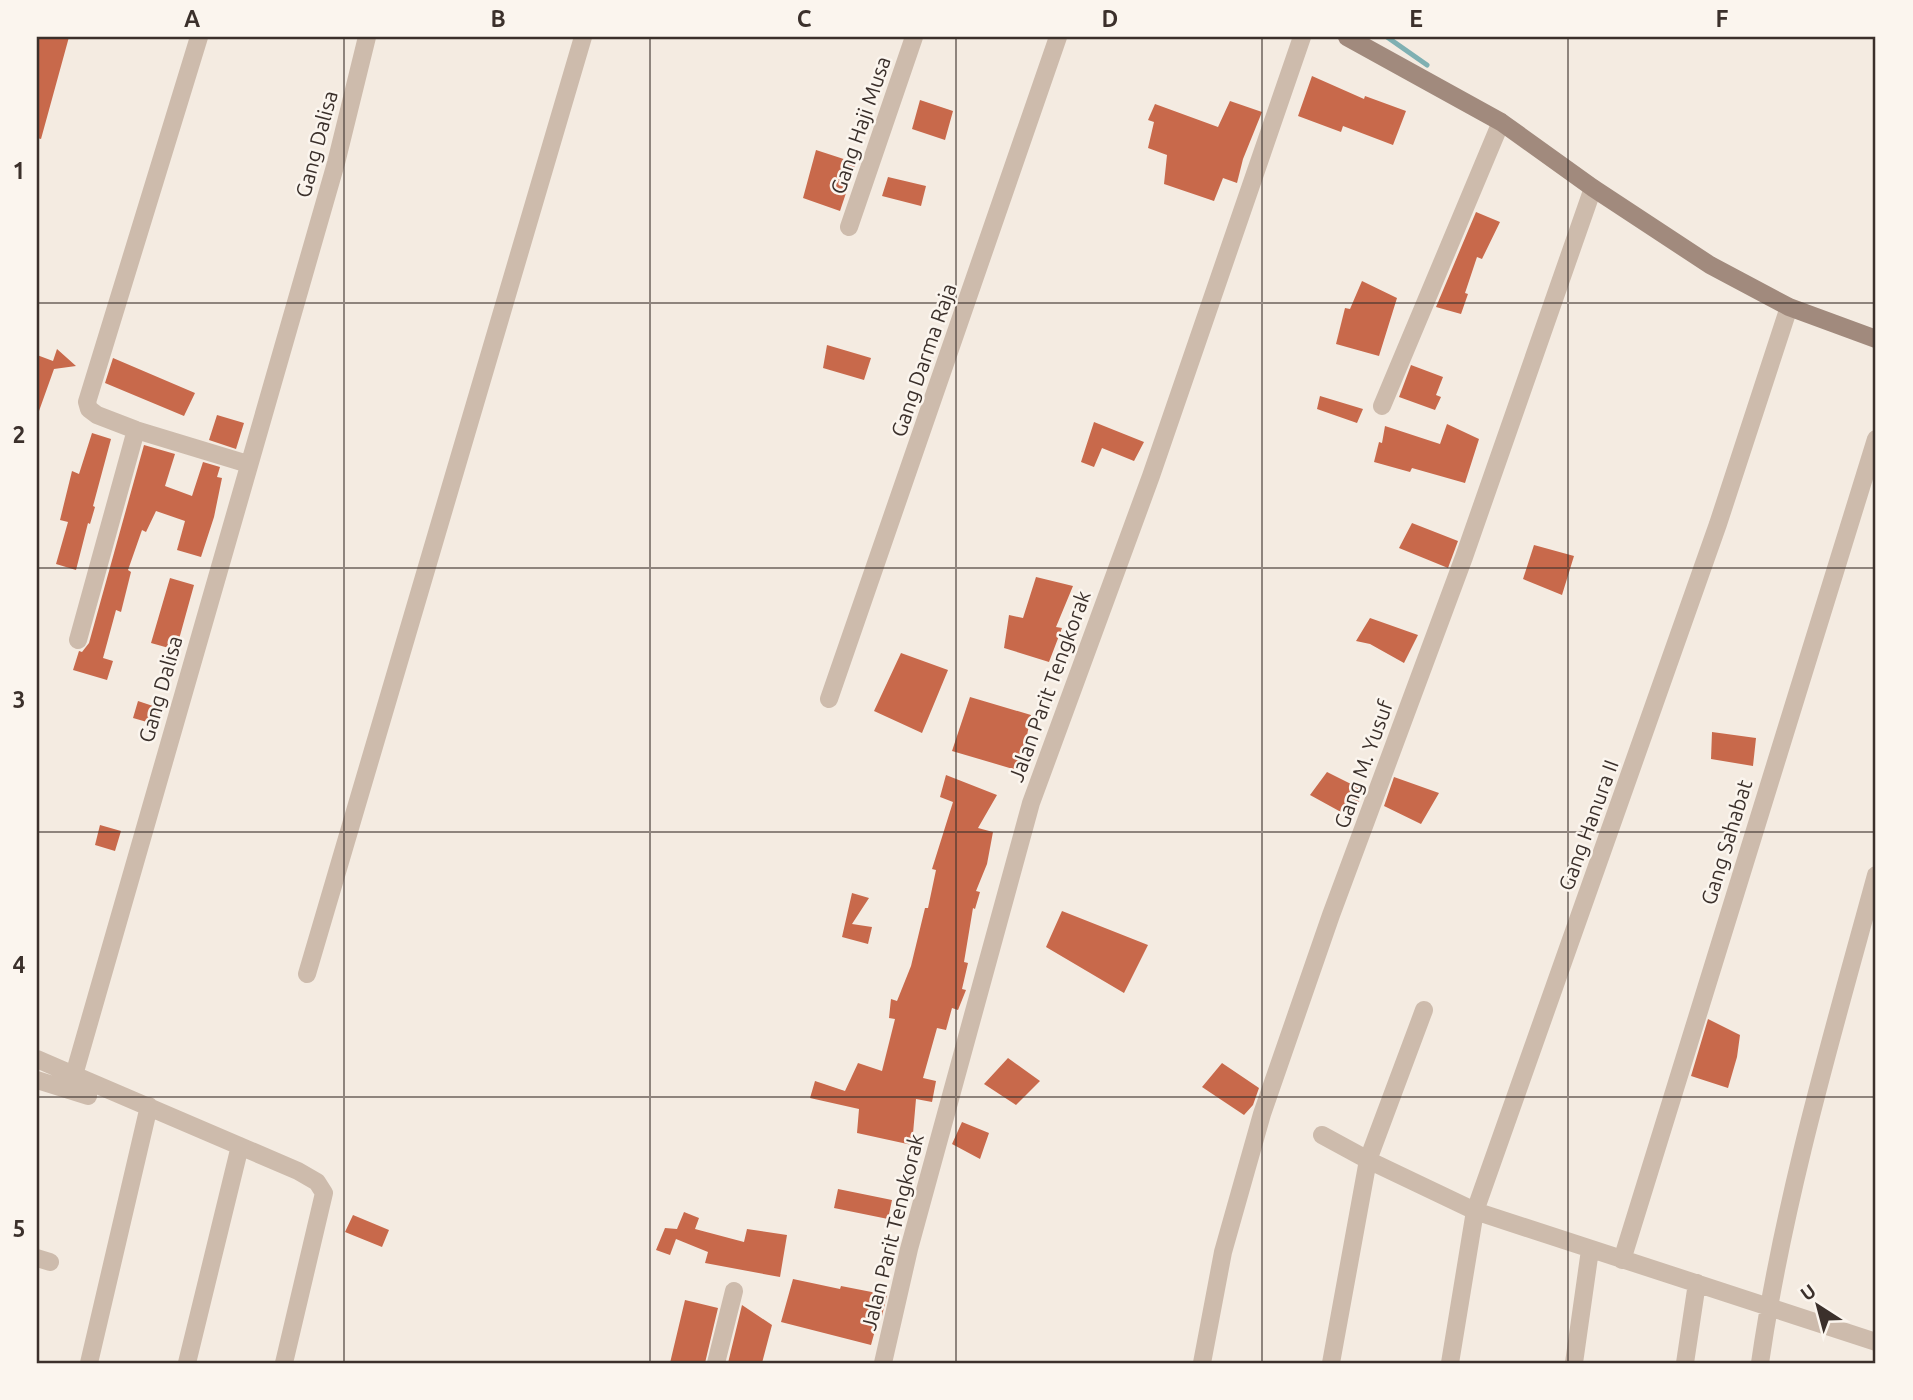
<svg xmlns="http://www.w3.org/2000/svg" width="1913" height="1400" viewBox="0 0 1913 1400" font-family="Ubuntu,sans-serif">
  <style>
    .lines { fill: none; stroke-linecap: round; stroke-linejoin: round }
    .stream { stroke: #7fb0b2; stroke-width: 5 }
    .building { fill: #c8694b }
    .minor { stroke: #cdbbac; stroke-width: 18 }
    .secondary { stroke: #a18a7d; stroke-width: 18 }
    .grid { fill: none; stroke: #3b302b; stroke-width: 2; stroke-opacity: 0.55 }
    .labels { text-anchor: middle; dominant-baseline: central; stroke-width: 5; stroke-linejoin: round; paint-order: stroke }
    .street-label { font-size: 21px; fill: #3b302b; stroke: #fbf5ee }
    .neatline { fill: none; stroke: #3b302b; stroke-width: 2.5 }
    .grid-label { font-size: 23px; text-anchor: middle; font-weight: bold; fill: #3b302b }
  </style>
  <rect width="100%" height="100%" fill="#f4ebe1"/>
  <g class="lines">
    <path class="stream" d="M1387,37l40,28"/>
  </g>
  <path class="building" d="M37,37h32l-28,102 -4,-1z
    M1312,76l52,23 1,-3 41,15 -13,34 -50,-19 -2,6 -43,-16z
    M920,100l33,11 -8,29 -33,-11z
    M1230,101l32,11 -19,47 -6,24 -14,-5 -9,23 -50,-17 3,-29 -19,-7 6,-26 -6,-2 7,-16 63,23z
    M816,150l40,13 -16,48 -37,-13z
    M888,177l38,9 -5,20 -39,-10z
    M1476,212l24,10 -18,37 -5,-2 -12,36 3,1 -7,20 -25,-7z
    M1362,281l35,17 -18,58 -43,-12 9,-36 5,1z
    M827,345l44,13 -7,22 -41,-12z
    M57,349l19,17 -22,3 -15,42h-2v-56l16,6z
    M113,358l82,35 -11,23 -79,-33z
    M1411,365l32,12 -7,18 5,2 -6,13 -36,-13z
    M1320,396l43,13 -6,14 -40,-14z
    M217,415l27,8 -8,26 -27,-9z
    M1094,422l50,20 -10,19 -32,-13 -8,19 -13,-5z
    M1447,424l32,15 -14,44 -53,-15 -2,4 -36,-10 5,-20 3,1 3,-17 55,18z
    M92,433l19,6 -18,67 2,1 -5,17 -2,-1 -12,47 -20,-6 12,-42 -8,-2 12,-49 7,3z
    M144,445l31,9 -10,32 27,10 11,-34 17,5 -3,10 5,1 -8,39 -13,40 -24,-7 8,-29 -29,-10 -10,21 -4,-2 -14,40 3,2 -10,40 -5,-2 -13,48 10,3 -6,19 -34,-10 6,-19 3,1 7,-9z
    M1412,523l46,18 -10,27 -49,-20z
    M1534,545l40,11 -12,39 -39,-16z
    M1036,577l37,9 -17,41 6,1 -13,34 -45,-14 5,-33 14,3z
    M170,578l24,7 -18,65 -25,-7z
    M1370,618l48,17 -14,28 -34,-19 -14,-3z
    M901,653l47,17 -26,63 -48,-22z
    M970,697l61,18 -11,56 -68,-20z
    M138,701l21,7 -5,16 -21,-6z
    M1712,732l44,6 -3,28 -42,-7z
    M1327,772l38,19 -15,26 -40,-22z
    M946,775l51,20 -19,33 15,4 -6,32 -11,27 4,1 -5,17 -2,-1 -9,54 4,1 -6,26 4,1 -8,20 -6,-2 -6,22 -9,-2 -14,50 13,3 -4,21 -16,-3 -4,46 -55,-12 2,-24 -49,-11 5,-17 30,10 13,-28 24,8 13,-52 -6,-1 2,-19 6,2 14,-35 14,-58h3l8,-38 -4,-1 21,-67 -13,-5z
    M1394,777l45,16 -18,31 -37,-18z
    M100,825l21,6 -6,20 -20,-6z
    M852,893l17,5 -17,26 20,3 -4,17 -26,-7z
    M1062,911l86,34 -24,48 -78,-46z
    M1708,1019l32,16 -3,22 -9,31 -37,-12z
    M1008,1058l32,23 -24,24 -32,-21z
    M1222,1063l37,25 -6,17 -9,10 -42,-28z
    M962,1122l27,11 -9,26 -28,-15z
    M838,1189l54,11 -4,19 -54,-11z
    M684,1212l15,6 -4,11 49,13 3,-13 40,6 -7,42 -75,-14 3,-11 -32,-13 -6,16 -14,-5 9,-22 12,1z
    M353,1215l36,15 -7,17 -37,-15z
    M793,1279l47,10 1,-3 46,9 -5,21h-3l-8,29 -90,-23z
    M685,1300l33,8 -13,55h-35z
    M742,1305l30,20 -10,38h-34z"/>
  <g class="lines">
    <path class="minor" d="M199,37l-112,365 2,7 8,6 39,15 112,34
      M849,227l65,-190
      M1382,406l119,-284
      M78,640l58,-210
      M829,699l229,-662
      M307,974l276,-937
      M37,1059l37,16
      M37,1080l51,16
      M1322,1135l46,25 107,51 401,131
      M37,1258l13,4
      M1622,1260l254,-821
      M89,1363l60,-257
      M187,1363l53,-217
      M284,1363l40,-170 -7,-11 -19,-11 -224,-96 262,-912 31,-126
      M716,1363l18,-72
      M883,1363l26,-114 122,-446 120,-327 151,-439
      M1202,1363l21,-111 39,-138 69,-199 133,-358 129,-369
      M1331,1363l37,-203 56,-150
      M1450,1363l25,-152 243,-687 71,-217
      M1574,1363l16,-113
      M1685,1363l12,-80
      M1760,1363c24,-165 72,-327 116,-488"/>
    <path class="secondary" d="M1347,37l154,85 92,66 117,77 79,42 87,32"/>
  </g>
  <path class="grid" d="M344,37v1326M650,37v1326M956,37v1326M1262,37v1326M1568,37v1326M37,303h1839M37,568h1839M37,832h1839M37,1097h1839"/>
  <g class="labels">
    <g class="street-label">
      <text transform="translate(860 125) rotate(-71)">Gang Haji Musa</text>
      <text transform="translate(316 144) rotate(-75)">Gang Dalisa</text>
      <text transform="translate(923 360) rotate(-71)">Gang Darma Raja</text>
      <text transform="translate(1049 686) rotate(-70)">Jalan Parit Tengkorak</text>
      <text transform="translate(160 689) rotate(-74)">Gang Dalisa</text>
      <text transform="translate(1363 764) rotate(-70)">Gang M. Yusuf</text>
      <text transform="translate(1588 825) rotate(-70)">Gang Hanura II</text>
      <text transform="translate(1726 842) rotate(-73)">Gang Sahabat</text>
      <text transform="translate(892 1232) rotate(-76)">Jalan Parit Tengkorak</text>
    </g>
  </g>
  <rect width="1913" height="1400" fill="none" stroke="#fbf5ee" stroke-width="77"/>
  <g transform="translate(1818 1306) rotate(324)" stroke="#fbf5ee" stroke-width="5" paint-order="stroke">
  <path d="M0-5L12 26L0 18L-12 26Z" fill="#3b302b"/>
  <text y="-10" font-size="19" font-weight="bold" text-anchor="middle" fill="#3b302b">U</text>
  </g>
  <rect x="38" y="38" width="1836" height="1324" class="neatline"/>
  <g class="grid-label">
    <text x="192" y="27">A</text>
    <text x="498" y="27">B</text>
    <text x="804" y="27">C</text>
    <text x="1110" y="27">D</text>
    <text x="1416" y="27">E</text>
    <text x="1722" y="27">F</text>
    <text x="19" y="179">1</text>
    <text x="19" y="443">2</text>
    <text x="19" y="708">3</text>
    <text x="19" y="973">4</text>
    <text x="19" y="1237">5</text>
  </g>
</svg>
